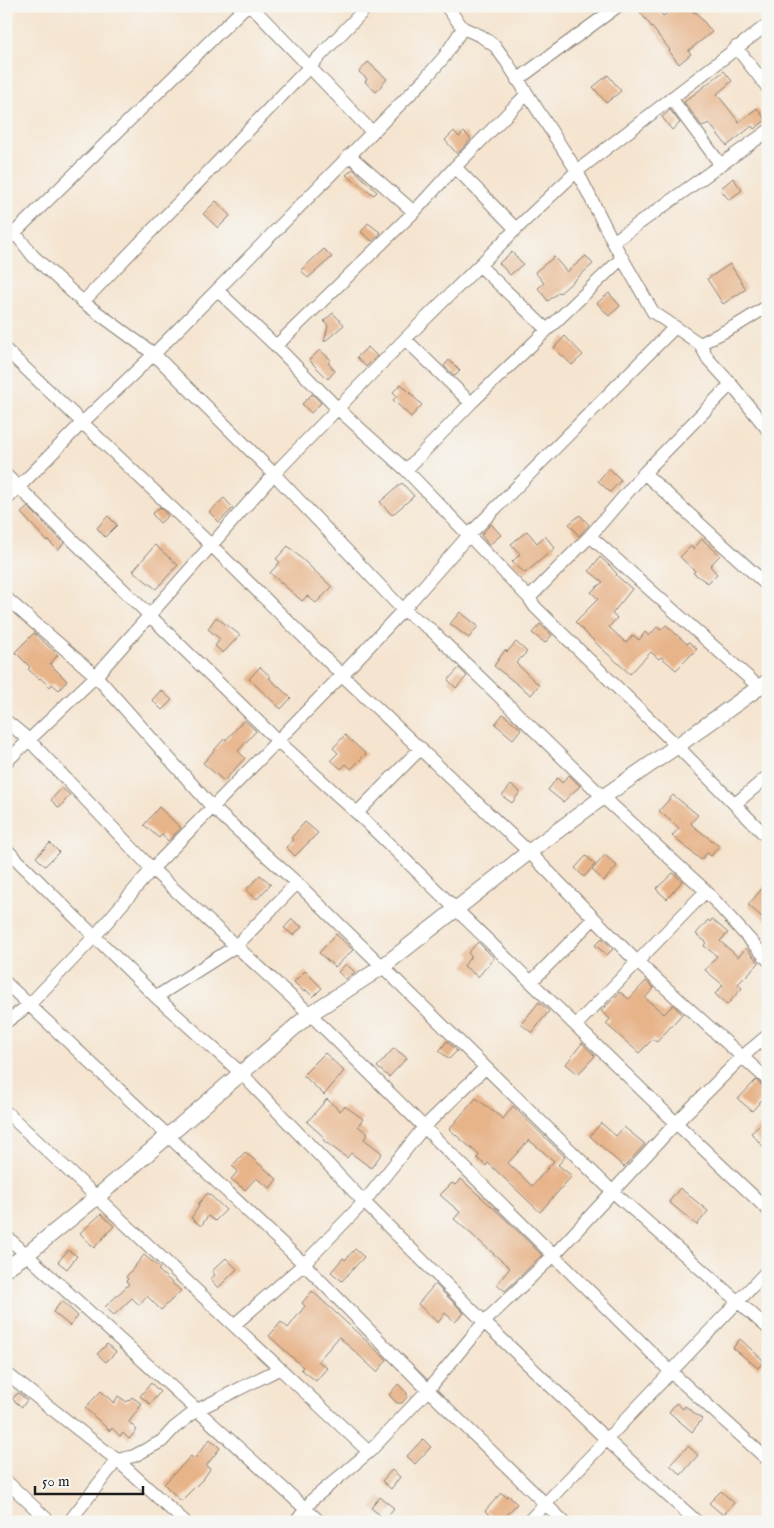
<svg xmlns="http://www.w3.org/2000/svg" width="774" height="1528" viewBox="0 0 774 1528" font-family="'IM FELL English',serif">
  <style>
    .building { fill: #e7b48a; fill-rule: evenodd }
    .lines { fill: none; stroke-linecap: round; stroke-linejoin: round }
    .minor-casing { stroke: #888076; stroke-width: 14 }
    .tertiary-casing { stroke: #888076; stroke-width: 17 }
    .minor { stroke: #fff; stroke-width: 12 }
    .tertiary { stroke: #fff; stroke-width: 15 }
  </style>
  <rect width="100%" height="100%" fill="#f6f6f2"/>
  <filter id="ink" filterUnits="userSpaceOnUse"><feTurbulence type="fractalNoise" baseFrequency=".02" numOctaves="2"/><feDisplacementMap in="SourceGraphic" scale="10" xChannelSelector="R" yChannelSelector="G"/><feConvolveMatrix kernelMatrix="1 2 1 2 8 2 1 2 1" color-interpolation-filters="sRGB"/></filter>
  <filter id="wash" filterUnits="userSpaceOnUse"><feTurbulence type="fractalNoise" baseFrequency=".0096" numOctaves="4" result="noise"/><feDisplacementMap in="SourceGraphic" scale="20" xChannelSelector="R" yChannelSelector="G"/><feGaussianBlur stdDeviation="1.12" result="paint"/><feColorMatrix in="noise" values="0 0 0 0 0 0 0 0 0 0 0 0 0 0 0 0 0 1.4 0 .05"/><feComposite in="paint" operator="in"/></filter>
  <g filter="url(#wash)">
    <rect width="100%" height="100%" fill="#f5e4cf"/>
    <g id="blocks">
      <path class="building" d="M647,6h8l8,10 13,-10h12l6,7 2,-1 16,20 -24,19 3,3 -12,10 -10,-13 1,-1 -30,-38z
        M368,62l19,17 -11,13 -11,-10 2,-3 -8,-7z
        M724,71l8,10 -15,13 22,28 18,-14 9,12 -12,9 -2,-3 -25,20 -18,-23 -7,3 -18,-24z
        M608,75l13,16 -15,12 -13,-16z
        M670,110l10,13 -8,7 -10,-13z
        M454,131l5,6 5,-5 7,7 -14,15 -12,-14z
        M353,169l24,23 -3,3 -28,-20z
        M733,178l9,12 -13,10 -9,-11z
        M216,201l14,15 -12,12 -15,-14z
        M368,223l13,10 -9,8 -11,-9z
        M324,249l8,8 -24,21 -7,-8z
        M512,252l11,12 -13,11 -11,-12z
        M586,256l7,8 -33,29 -1,-1 -11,9 -10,-13 6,-5 -9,-11 19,-15 13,15z
        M730,264l16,25 -23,15 -16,-25z
        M609,293l11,13 -11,10 -12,-13z
        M333,313l11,12 -20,17 4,-16 -4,-5z
        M565,336l18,19 -11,10 -18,-17z
        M368,347l9,9 -11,11 -9,-10z
        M320,350l11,10 -3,3 7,8 -7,8 -19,-19z
        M449,360l11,11 -5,5 -11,-10z
        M401,384l21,21 -11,12 -18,-17 4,-4 -4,-4z
        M312,394l9,9 -10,10 -9,-9z
        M609,468l12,12 -11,12 -12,-11z
        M402,483l12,13 -22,19 -12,-13z
        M224,498l9,10 -14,14 -10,-10z
        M28,507l36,36 -6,7 -10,-10 -1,1 -26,-28z
        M160,507l8,9 -8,7 -8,-9z
        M580,515l9,10 -10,11 -10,-12z
        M108,516l9,9 -12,12 -8,-9z
        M491,524l10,11 -12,10 -8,-10z
        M527,531l10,12 8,-7 10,12 -30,25 -13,-11 8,-8 -9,-10z
        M702,539l18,16 -10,11 7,8 -9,9 -15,-10 2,-2 -15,-14 11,-11 2,3z
        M155,545l23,20 -22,24 -23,-18z
        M288,546l44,41 -16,16 -9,-7 -5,5 -32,-28 10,-11 -4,-3z
        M600,557l10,9 7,8 -1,1 16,14 -20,25 5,4 -8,9 17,16 7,-8 6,5 6,-8 4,4 8,-9 4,3 5,-5 21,19 2,-2 8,7 -21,21 -15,-13 -2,2 -8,-7 -21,22 -30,-27 -25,-25 23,-23 -7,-7 12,-10 -14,-11z
        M460,612l18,14 -9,12 -19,-14z
        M216,617l24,18 -17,18 -8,-7 5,-7 -12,-10z
        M540,624l12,11 -7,8 -13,-10z
        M34,633l24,22 -8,9 17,17 -8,9 -7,-6 -2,3 -10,-9 -1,1 -11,-10 2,-2 -15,-15z
        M516,642l11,10 -11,11 23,22 -8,10 -37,-29 11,-16 2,2z
        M260,667l11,10 -2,1 22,20 -10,11 -32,-30z
        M459,668l8,8 -11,12 -8,-8z
        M161,690l11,10 -10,10 -10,-10z
        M503,714l18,15 -8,10 -18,-15z
        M244,720l12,11 -18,20 7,7 -21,23 -21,-18 22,-25 1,2z
        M345,735l21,19 -15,15 -5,-5 -5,5 -10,-9 7,-7 -5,-5z
        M569,775l11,11 -17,16 -15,-12 9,-12 5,5z
        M511,785l9,7 -8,11 -10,-7z
        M62,788l8,7 -11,13 -8,-8z
        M673,795l25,20 -7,8 1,2 27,21 -8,10 -4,-3 -6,7 -29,-24 7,-8 -20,-17z
        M159,807l22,21 -13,13 -6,-7 -3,4 -15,-13z
        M305,822l13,11 -23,23 -9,-9 8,-7 -3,-2z
        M50,843l9,9 -14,14 -9,-9z
        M605,855l12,11 -13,15 -12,-11z
        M586,856l9,8 -11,13 -9,-9z
        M673,873l9,8 -15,18 -11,-10z
        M260,875l11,9 -14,15 -11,-9z
        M768,882v40l-20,-17z
        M292,919l10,8 -9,8 -9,-7z
        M712,919l16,14 -8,8 18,16 8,-9 13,15 -21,21 4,4 -15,17 -12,-11 8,-9 -18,-15 12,-14 -13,-10 2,-4 -10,-8 12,-14 2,2z
        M336,934l17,16 -18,17 -16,-14z
        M602,938l11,11 -6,6 -12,-10z
        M478,942l16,16 -16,19 -14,-11 7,-10 -3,-3z
        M346,964l9,8 -9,7 -8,-7z
        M305,971l17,17 -9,9 -7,-7 -2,2 -10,-10z
        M646,981l8,7 -9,10 19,16 9,-9 9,9 -25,28 -4,-3 -14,14 -33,-29 4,-5 -9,-8 19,-19 9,7z
        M539,1002l10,9 -17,22 -11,-9z
        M447,1041l10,10 -8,8 -10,-8z
        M582,1043l13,13 -17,18 -12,-10z
        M394,1048l13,10 -18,19 -12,-10z
        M325,1053l19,18 -20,24 -21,-20z
        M756,1080l7,6 5,2v5l-16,18 -14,-12z
        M476,1098l27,21 10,-13 52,51 -7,8 14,11 -32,36 -52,-49 -2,3 -9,-8 2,-3 -30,-26zM529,1140l25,21 -22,25 -24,-23z
        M327,1099l13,12 5,-5 18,13 -5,7 10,8 -4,5 18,14 -11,15 -20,-15 -4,5 -24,-18 2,-2 -18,-16z
        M768,1118v34l-17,-19z
        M601,1123l15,13 8,-9 21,17 -21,23 -34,-31z
        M245,1152l32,27 -7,9 -14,-10 -11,12 -14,-11 7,-8 -6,-5z
        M461,1179l40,36 41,40 -37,36 -8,-7 13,-16 -56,-49 6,-7 -20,-17 12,-12 3,2z
        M680,1188l28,23 -11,14 -28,-23z
        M208,1193l18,17 -11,11 -7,-5 -7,10 -10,-8 8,-12 -1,-2z
        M101,1214l13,12 -20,22 -14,-15z
        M355,1249l9,8 -22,24 -11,-9 12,-14 2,2z
        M68,1250l9,6 -10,13 -9,-7z
        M144,1255l16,13 -2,2 23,21 -20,19 -14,-14 -8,9 -7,-7 -18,17 -9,-8 24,-23 -3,-3 2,-2 -2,-2z
        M226,1258l11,11 -19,19 -8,-9 5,-4 -3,-4z
        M435,1284l29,29 -9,9 -10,-9 -7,10 -20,-19z
        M312,1291l75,69 -10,12 -38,-35 -21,24 9,7 -11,13 -15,-12 2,-2 -34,-31 12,-14 7,6 17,-22 -3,-3z
        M62,1301l16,15 -8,10 -17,-14z
        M740,1339l24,22 -6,7 -25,-20z
        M107,1344l9,8 -10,10 -9,-8z
        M151,1383l9,9 -10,12 -10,-8z
        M398,1384l9,9v4l-5,6h-5l-8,-8z
        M101,1391l13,12 4,-7 9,6 5,-5 10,7 -13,18 8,8 -8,9 -6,-6 -3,3 -8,-8 -2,3 -25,-23z
        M18,1393l9,7 -5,7 -10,-8z
        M676,1403l7,6 2,-3 17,13 -10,13 -23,-20z
        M210,1439l10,9 -14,18 4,3 -6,9 -23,23 -17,-17 27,-28 3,3z
        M423,1439l8,8 -16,17 -8,-8z
        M688,1446l10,9 -17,20 -11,-10z
        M392,1470l8,7 -9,12 -9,-8z
        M721,1491l13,12 -11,12 -14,-12z
        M501,1493l6,4 1,-2 9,9 -17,18h-3l-12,-11z
        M380,1497l14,11 -9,11 -14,-11z"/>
    </g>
  </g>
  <g filter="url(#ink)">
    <use href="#blocks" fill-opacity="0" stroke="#888076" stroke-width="1"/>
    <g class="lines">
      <g class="minor-casing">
        <path id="minor" d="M251,6l121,126
          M446,6l17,22 18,8 14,10 11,15 71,110 36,71 40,70 47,32 8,15 23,25 37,46
          M766,6l2,3
          M736,47l32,41
          M517,80l101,-74
          M671,98l50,67
          M349,155l65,57
          M455,167l61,62
          M15,233l18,23 50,46 71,52 120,120 129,136 27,19 173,168 103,94 62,69
          M6,241l240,-235
          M613,242l155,-111
          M480,266l67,64
          M217,290l59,56 62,63 68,61 123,128 6,9 142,139 91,92
          M83,302l285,-296
          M405,339l66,64
          M700,344l39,-20 29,-18
          M276,346l138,-134 41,-45 71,-72
          M6,350l206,196 130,129 187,177 107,109 132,119
          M406,470l65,-67 151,-145
          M644,473l124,113
          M6,475l272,266 79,72 319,310 92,87
          M6,500l76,-77 72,-69 270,-274 20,-23 19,-29
          M590,536l169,151
          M6,598l90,78 117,132 84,75 316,309 155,136
          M529,598l61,-62 54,-63 87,-89
          M6,721l22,18 124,130 158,145 361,358 97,88
          M6,762l90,-86 178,-202 131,-135 111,-110 61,-58 191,-147
          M735,804l33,-28
          M357,813l64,-65
          M6,849l150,148 85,76 123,129 120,120 122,117 91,83
          M531,982l63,-64
          M6,983l298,281 124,126 136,132
          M156,997l80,-51 61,-63
          M6,1022l23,-17 66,-69 57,-67 190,-194 61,-65 65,-74 207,-209
          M576,1025l130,-134
          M6,1112l363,340
          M6,1236l314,286
          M234,1325l70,-61 60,-62 60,-75 61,-59
          M6,1373l111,87 68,62
          M6,1481l44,41
          M69,1522l48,-62 17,-4 28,-15 12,-13 23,-18 82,-41
          M296,1522l17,-23 56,-47 59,-62 56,-68 70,-67 122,-132 67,-67 25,-21
          M528,1522l240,-252"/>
      </g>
      <g class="tertiary-casing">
        <path id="tertiary" d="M6,1268l20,-13 71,-58 213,-183 72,-47 147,-115 74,-55 74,-51 91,-65"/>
      </g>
      <use href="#minor" class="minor"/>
      <use href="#tertiary" class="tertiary"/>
    </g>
  </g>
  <rect width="774" height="1528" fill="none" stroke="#f6f6f2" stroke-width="25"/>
  <path d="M35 1486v8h108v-8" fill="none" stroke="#1c1c1c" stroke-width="2.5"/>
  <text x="42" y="1486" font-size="15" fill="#1c1c1c" stroke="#f6f6f2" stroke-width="4" paint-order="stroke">50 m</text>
</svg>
